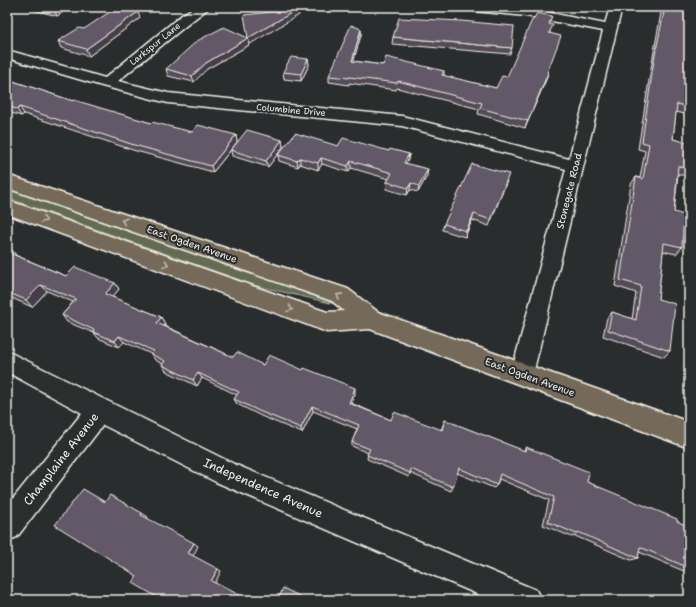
<svg xmlns="http://www.w3.org/2000/svg" width="696" height="607" viewBox="0 0 696 607" font-family="'Shantell Sans',sans-serif">
  <style>
    .green { fill: #636c53; stroke: #acae9e }
    .lines { fill: none; stroke-linecap: round; stroke-linejoin: round }
    .street-casing { stroke: #f4f1e8; stroke-width: 3 }
    .primary-casing { stroke: #f4f1e8; stroke-width: 3 }
    .street { fill: #2a2d2e; fill-rule: evenodd }
    .primary { fill: #746a5a; fill-rule: evenodd }
    .wall { fill: #544c59; stroke: #f4f1e8 }
    .shaded-wall { fill: #453e48; stroke: #f4f1e8 }
    .building { fill: #625867; stroke: #f4f1e8 }
    .oneway { stroke: #c1bbaf }
    .labels { text-anchor: middle; dominant-baseline: central; stroke-width: 4; stroke-linejoin: round; paint-order: stroke }
    .far-street-label { font-size: 9px; fill: #f4f1e8; stroke: #2a2d2e }
    .street-label { font-size: 10px; fill: #f4f1e8; stroke: #2a2d2e }
    .near-street-label { font-size: 12px; fill: #f4f1e8; stroke: #2a2d2e }
  </style>
  <rect width="100%" height="100%" fill="#2a2d2e"/>
  <filter id="ink" filterUnits="userSpaceOnUse"><feTurbulence type="fractalNoise" baseFrequency=".025" numOctaves="2"/><feDisplacementMap in="SourceGraphic" scale="8" xChannelSelector="R" yChannelSelector="G"/><feConvolveMatrix kernelMatrix="1 2 1 2 8 2 1 2 1" color-interpolation-filters="sRGB"/></filter>
  <g filter="url(#ink)">
    <path class="green" d="M7,189l336,117 -86,-20 -250,-88z"/>
    <g class="lines">
      <g class="street-casing">
        <path id="street" d="M195,7h15l-17,13 -75,61 50,12 234,23 167,43 34,-128 -77,-15 -52,-5 -5,-1 -1,-3 58,1 79,16 5,-17h12l-89,367 -3,7 -8,3 -8,-3 -3,-7 55,-205 -164,-43 -234,-23 -66,-17 -95,-28v-8l98,28 78,-64z
          M7,351l227,113 302,126 5,10h-50l-275,-118 -113,-57 -86,112 -10,4v-35l75,-93 -75,-41z"/>
      </g>
      <g class="primary-casing">
        <path id="primary" d="M7,175l341,114 30,23 311,110v26l-319,-119 -43,3 -320,-118v-14l320,112 17,-1 -12,-10 -325,-113z"/>
      </g>
      <use href="#street" class="street"/>
      <use href="#primary" class="primary"/>
    </g>
    <path class="wall" d="M33,7h37l-13,9 -23,-6z
      M540,7h16l-2,5 -15,-3z
      M662,7h27v108l-13,-3 -3,27 16,4v34l-11,-3 -4,38 8,35 -6,7 -13,-3 -5,48 12,52 -6,6 -61,-21 4,-18 5,-6 20,7 4,-26 -21,-7 16,-102 5,-7 4,1 5,-27 -7,-2 13,-81z
      M140,18l-51,38 -28,-8 -3,-7 26,-12z
      M549,24l1,9 -3,40h1l-23,55 -47,-14 1,-5 -82,-21 -1,2 -47,-7v2l-20,-3v-6l32,-47v6l-8,26 30,4 61,6v5l52,12 11,-11z
      M393,37l119,11 -2,6 -118,-10z
      M248,38l1,7 -42,24 -13,13 -26,-6 -2,-7z
      M308,59l1,6 -8,16 -17,-2 -1,-7z
      M7,79l66,22 78,22 41,9 44,3 1,7 45,-2 1,7 -15,20 -36,-11 -1,-6 -18,22 -77,-21 -112,-37 -3,2 -12,-4 -2,1z
      M338,146l51,5 20,3 -1,6 -2,3 21,13 -9,16 -8,-2 -3,5 -21,-6 1,-7 2,-3 -38,-11 -3,4 -26,-8 -4,6 -18,-6 -2,3 -19,-6 -1,-6z
      M507,181l-18,45 -17,-6 -7,17 -23,-7 2,-6z
      M7,247l3,1 6,7h-1l51,21 49,7 4,6 -7,8 49,20 4,7 -2,1 70,32 30,8 92,29 -4,9 40,17 50,10 4,-10 78,31 3,-4 61,35 102,45v48l-4,-1 1,-2 -47,-20 -1,6 -7,2 -56,-24 -3,1 -29,-12 6,-25 -50,-21 -2,6 -3,3 -37,-15 -4,14 -2,4 -41,-18 -1,4 -42,-18 1,-6 -16,-7v-4l5,-13 -44,-18 -11,22 -41,-17 -24,-12 -3,-5 3,-4 -35,-17 -5,8 -31,-15 -4,-6 1,-1 -8,-4 -4,-6 -27,-12 -5,5 -21,-9 -4,-5 -27,-11 -5,-7 11,-13 -26,-11 -15,16 -25,-11z"/>
    <path class="shaded-wall" d="M58,7h12l-13,9 -3,-7z
      M298,9l1,6 -49,29 -2,-6z
      M138,12l2,6 -51,38 -3,-7z
      M361,29v6l-9,32v-6z
      M248,38l1,7 -42,24 -13,13 -2,-6 14,-13z
      M308,59l1,6 -8,16v-7z
      M548,73l-2,7 -21,48 3,-7z
      M20,107l4,7 -3,2 -4,-7z
      M7,108l2,4 -1,1 -1,-1z
      M236,135l1,7 -24,30 -2,-6z
      M282,140l1,7 -15,20 -2,-6z
      M409,154l-1,6 -5,9 1,-6z
      M300,158v6l-2,3 -1,-6z
      M321,158l1,6 -4,6v-7z
      M351,161v7l-3,4v-6z
      M428,169l-1,7 -9,16 1,-6z
      M411,183l-1,7 -3,5 1,-7z
      M474,214l-2,6 -7,17 1,-6z
      M10,248l6,7 -4,4 -5,-6v-2z
      M115,283l4,6 -10,12 -4,-7z
      M41,285l6,6 -15,16 -6,-7z
      M161,317l4,7 -4,5 -4,-6z
      M119,336l5,6 -5,5 -4,-6z
      M198,373l4,5 -5,8 -4,-6z
      M355,388v6l-6,14v-5z
      M312,406l1,5 -11,22 -1,-5z
      M142,513l6,4 -1,2 -6,-4z
      M194,543l4,3 -5,10 -5,-3z
      M218,569l3,2 -6,12 -4,-2z"/>
    <path class="building" d="M46,7h12l-4,2z
      M117,7h4l17,5 -52,37 -28,-8 21,-13 5,1z
      M665,7h24v100l-12,-3 -4,35 16,4v26l-11,-3 -4,46 10,3 -2,32 -18,-4 -6,56 17,5 -5,47 -62,-21 4,-18 24,8 5,-34 -21,-6 16,-103 7,2 6,-35 -7,-2 12,-82z
      M298,9l-50,29 -4,-23z
      M537,13l15,3 -3,8 4,1 -4,8 12,3 -14,37h1l-20,48 -48,-13 2,-5 -84,-22 -1,2 -48,-6v1l-20,-2 22,-51 10,4 -9,32 31,4 3,-8 58,14 -2,4 54,13 6,-12 5,1 25,-57h1z
      M399,18l62,3 53,5 -2,22 -119,-11z
      M224,27l24,11 -42,25 -14,13 -26,-7 31,-28z
      M291,57l17,2 -7,15 -18,-2z
      M7,79l66,22 1,-1 77,23 1,-1 40,10 6,-7 38,10 -25,31 -77,-21 -114,-38 -3,2 -10,-3z
      M247,130l35,10 -16,21 -35,-11z
      M295,133l43,13 5,-8 46,13 1,-2 19,5 -5,9 24,6 -9,17 -8,-3 -3,5 -21,-6 5,-9 -41,-12 -3,5 -27,-8 -3,5 -18,-5 -3,3 -19,-6z
      M472,164l37,10 -18,46 -17,-6 -8,17 -22,-7z
      M7,247l3,1 -3,3z
      M7,252l59,24 9,-9 40,16 -10,11 56,23 -4,6 76,34 4,-5 26,13 6,-10 34,15 1,-2 51,20 -6,15 42,17 3,-8 48,18 3,-10 80,31 1,-4 63,25 -2,10 90,37v2l12,6v41l-49,-21 -2,11 -60,-26 -1,2 -29,-12 6,-25 -54,-23 -3,11 -38,-17 -6,19 -42,-18 -1,4 -43,-18 3,-6 -18,-7 7,-17 -47,-19 -11,22 -42,-17 -25,-12 5,-7 -41,-19 -5,7 -31,-15 3,-4 -14,-7 3,-3 -35,-15 -4,5 -22,-9 1,-2 -32,-15 14,-16 -35,-14 -15,15 -19,-8z
      M83,489l22,13 5,-7 32,18 -1,2 53,28 -6,10 30,16 -7,12 39,19h-88l-29,-17 4,-7 -82,-51z
      M283,588l24,12h-29z"/>
    <defs><path id="oneway-chevron" d="M-2-3.5L2.5 0L-2 3.5" fill="none" stroke-width="1.6" stroke-linecap="round" stroke-linejoin="round"/></defs>
    <g class="oneway">
      <use href="#oneway-chevron" transform="translate(44 220) rotate(20)"/>
      <use href="#oneway-chevron" transform="translate(124 221) rotate(-161)"/>
      <use href="#oneway-chevron" transform="translate(166 264) rotate(20)"/>
      <use href="#oneway-chevron" transform="translate(339 296) rotate(-151)"/>
      <use href="#oneway-chevron" transform="translate(290 309) rotate(20)"/>
    </g>
  </g>
  <g class="labels">
    <g class="far-street-label">
      <text transform="translate(155 44) rotate(-39)">Larkspur Lane</text>
      <text transform="translate(291 110) rotate(5)">Columbine Drive</text>
    </g>
    <g class="street-label">
      <text transform="translate(569 191) rotate(-76)">Stonegate Road</text>
      <text transform="translate(192 244) rotate(19)">East Ogden Avenue</text>
      <text transform="translate(530 377) rotate(20)">East Ogden Avenue</text>
    </g>
    <g class="near-street-label">
      <text transform="translate(61 459) rotate(-52)">Champlaine Avenue</text>
      <text transform="translate(263 488) rotate(24)">Independence Avenue</text>
    </g>
  </g>
  <rect width="696" height="607" fill="none" stroke="#2a2d2e" stroke-width="24"/>
  <rect x="12" y="12" width="672" height="583" fill="none" stroke="#f4f1e8" stroke-width="1.5" filter="url(#ink)"/>
</svg>
